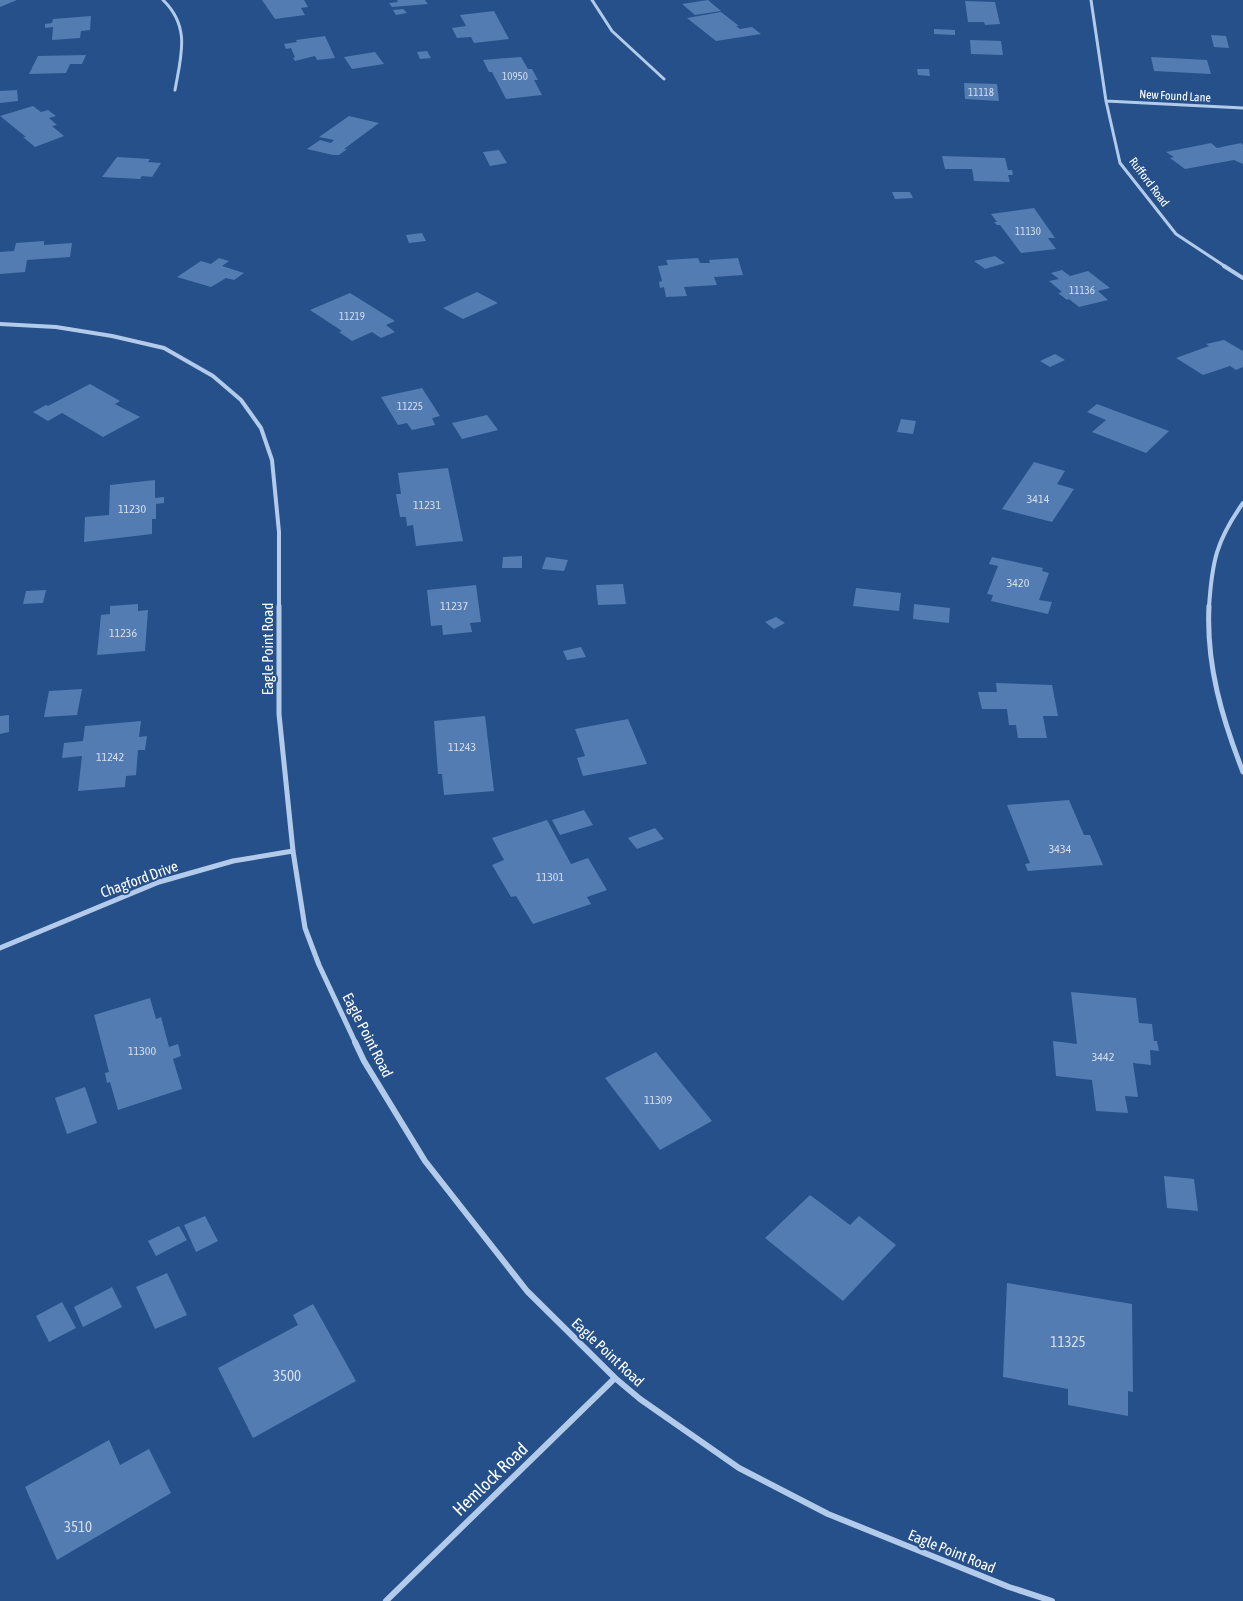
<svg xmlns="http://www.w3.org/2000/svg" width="1243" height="1601" viewBox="0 0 1243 1601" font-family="'Asap Condensed',sans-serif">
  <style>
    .building { fill: #527cb2 }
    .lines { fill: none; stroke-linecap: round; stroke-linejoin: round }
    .minor-far3 { stroke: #b3cbea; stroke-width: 3 }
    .minor-far2 { stroke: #b3cbea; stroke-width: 4 }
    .minor-far1 { stroke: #b3cbea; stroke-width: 5 }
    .minor { stroke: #b3cbea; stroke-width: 6 }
    .labels { text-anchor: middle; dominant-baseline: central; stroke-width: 4; stroke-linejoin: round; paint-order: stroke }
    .far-number-label { font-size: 11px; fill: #d4deec }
    .far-street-label { font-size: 12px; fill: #fff; stroke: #26508a }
    .number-label { font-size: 12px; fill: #d4deec }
    .street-label { font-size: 15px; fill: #fff; stroke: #26508a }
    .near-number-label { font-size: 15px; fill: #d4deec }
    .near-street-label { font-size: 18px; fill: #fff; stroke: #26508a }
  </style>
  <rect width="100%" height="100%" fill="#26508a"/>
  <path class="building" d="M0,0h17l-17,7z
    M262,0h42l4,7 -7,1 4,7 -30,4z
    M397,0h28l3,4 -36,3 -3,-4 9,-1z
    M708,0l13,11 -26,4 -13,-11z
    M965,1l30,1 5,22 -15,1 -1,-3h-16z
    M403,9l4,4 -11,2 -3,-5z
    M494,11l15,28 -35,4 -3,-6 -14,1 -5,-10 14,-2 -6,-11z
    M721,12l18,14h-3l4,3 12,-2 9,7 -45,7 -29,-23z
    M91,16l-1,14 -9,1 -1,7 -28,2 1,-13 -8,1v-4l7,-1 1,-4z
    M934,29l21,1v5l-21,-1z
    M1211,35l15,1 3,12 -15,-1z
    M325,36l10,22 -18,2 -2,-4 -20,5 -2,-3 2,-1 -4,-9 -5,1 -2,-5 13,-2 -1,-2z
    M970,40l31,1 2,14 -32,-1z
    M427,51l4,7 -11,1 -3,-7z
    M375,52l9,12 -32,5 -8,-12z
    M86,55l-4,9h-12l-4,9 -37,1 9,-18z
    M521,57l7,12h4l6,11h-4l8,15 -36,4 -14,-27h-3l-6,-12z
    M1151,57l56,3 4,14 -57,-3z
    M917,69h12l1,7 -12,-1z
    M964,83l33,1 2,17 -34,-2z
    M17,90l1,11 -18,2v-12z
    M33,106l8,6 7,-2 8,6 -7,2 8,7 -5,1 12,10 -29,11 -12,-10h3l-26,-21z
    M349,116l30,7 -35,26h3l-8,6h-6l-26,-6 13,-9 11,3 3,-3 -15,-3z
    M1211,143l6,5 24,-5 2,2v19l-9,-4 -49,9 -15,-11 4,-1 -8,-5z
    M499,150l8,13 -17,3 -7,-14z
    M942,156l63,2 3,12h4l1,5h-5l2,7 -36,-1 -2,-12h-27z
    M117,157l33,2 -2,3 13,1 -9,14 -10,-1 -2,3 -38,-2z
    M892,192h18l3,6 -18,1z
    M1034,208l21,30h-7l8,11 -35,4 -21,-28h-3l-3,-3h3l-6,-8z
    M422,233l4,8 -17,2 -3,-8z
    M44,241v4l28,-2 -2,14 -43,3 -2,12 -25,2v-22l14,-1 2,-8z
    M995,256l10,7 -20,6 -11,-8z
    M219,258l10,3 -7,5 22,7 -10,7 -8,-2 -15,9 -34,-10 24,-16 10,3z
    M698,258l2,5h10l-1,-3 29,-2 5,17 -29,2 3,8 -33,2 3,9 -21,1 -2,-10 -4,1 -1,-6 3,-1 -4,-15 10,-1 -2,-5z
    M1062,270l8,6 18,-5 22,17 -12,3 10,9 -29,7 -10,-8 -2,1 -9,-7 4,-1 -13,-11 10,-2 -8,-6z
    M477,292l21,11 -35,16 -20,-11z
    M350,293l45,28 -9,4 9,7 -14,6 -9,-6 -20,9 -13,-9 3,-1 -32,-21z
    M1224,340l19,11v16l-7,3 -6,-4 -27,9 -27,-17 33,-12 -3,-2z
    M1055,354l10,6 -15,7 -10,-6z
    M90,384l30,17 -5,3 25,13 -37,20 -41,-24 -14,8 -15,-9 13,-7 2,1z
    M422,388l18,28 -8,2 3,7 -23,5 -5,-7 -9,2 -17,-28z
    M1097,404l72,27 -23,22 -54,-21 14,-12 -19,-8z
    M487,415l11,15 -36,9 -10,-16z
    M901,419l15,2 -3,13 -16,-2z
    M1034,462l31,9 -8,13 17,5 -22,33 -50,-13z
    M448,468l15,73 -47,5 -3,-21 -6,1 -1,-9h-6l-4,-23h5l-3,-21z
    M155,480v18l9,-1v6l-8,1v15h-4v15l-68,8 1,-25 24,-2 1,-30z
    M522,556v12h-20l1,-11z
    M546,557l22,3 -4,11 -22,-2z
    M992,557l51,11 -1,3 7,2 -10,27 13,2 -4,12 -57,-13 2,-6 -6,-1 11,-28 -9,-2z
    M623,584l3,20 -28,1 -2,-20z
    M476,585l5,37 -11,1 2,9 -29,3 -1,-10 -11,1 -4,-36z
    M856,588l45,5 -2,18 -46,-5z
    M46,590l-3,13 -20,1 3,-13z
    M138,604v7l10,-1 -3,41 -48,4 4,-40 9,-1v-8z
    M914,604l36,4 -1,15 -36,-4z
    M776,617l9,6 -11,6 -9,-7z
    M581,647l5,10 -19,3 -4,-9z
    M996,683l56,2 6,31h-15l4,22h-29l-2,-13h-7l-2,-16h-25l-4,-17h19z
    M82,689l-5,26 -33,2 5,-26z
    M9,715v17l-9,2v-18z
    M485,716l9,75 -50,4 -2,-21h-4l-4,-53z
    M628,719l19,45 -64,12 -6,-18 8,-2 -10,-27z
    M141,721l-2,16 8,-1 -2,14h-7l-2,25 -10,1 -1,11 -47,4 4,-35 -20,2 2,-15 19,-2 2,-15z
    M1069,800l15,35h6l13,30 -75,6 -3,-7 5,-1 -23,-58z
    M584,810l9,15 -33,10 -8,-15z
    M547,820l24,44 17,-6 19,32 -20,7 4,7 -58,20 -17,-28 -5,1 -19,-32 12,-5 -12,-22z
    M655,828l9,11 -27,10 -9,-11z
    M1071,992l65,6 3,25 13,1 2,17h3l2,10 -9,-1 1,15 -18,-2 5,34 -13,-1 3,17 -32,-2 -4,-31 -36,-4 -3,-35 24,3z
    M150,998l6,21 5,-2 8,30 9,-3 3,12 -8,3 9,30 -64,21 -8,-28 -3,1 -2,-10 4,-1 -15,-57z
    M656,1052l56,69 -52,29 -55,-72z
    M85,1087l12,36 -30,11 -12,-36z
    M1164,1176l30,3 4,32 -31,-3z
    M810,1195l40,30 9,-9 37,29 -53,56 -78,-63z
    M205,1216l13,25 -22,11 -12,-27z
    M179,1226l8,14 -31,16 -8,-15z
    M167,1273l20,42 -32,14 -19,-42z
    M1007,1283l125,21 1,88 -5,-1v25l-60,-11v-16l-65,-12z
    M112,1287l10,20 -39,20 -9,-20z
    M62,1302l14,26 -27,14 -13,-26z
    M313,1304l43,77 -103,57 -35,-70 80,-43 -5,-10z
    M109,1440l11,25 29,-16 22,44 -114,67 -32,-73z"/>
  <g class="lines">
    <path class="minor-far3" d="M163,0c28,27 18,56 12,90
      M592,0l20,31 52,48
      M1091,0l15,101 14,62 56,71 50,33
      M1106,101l137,7"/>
    <path class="minor-far2" d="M1224,266l19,12
      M0,324l56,3 56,9 52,12 49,28 28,24 20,28 11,32 7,72v75
      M1209,607c3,-45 7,-66 34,-104"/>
    <path class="minor-far1" d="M279,606v108l14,137 12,77 14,37 37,79
      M1209,606c-3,59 13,112 34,166
      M0,948l159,-66 74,-21 60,-10"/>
    <path class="minor" d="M355,1042l9,19 61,100 102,130 88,87 25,21 99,69 89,46 181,73 43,14
      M386,1601l229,-223"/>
  </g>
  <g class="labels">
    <g class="far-number-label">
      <text x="515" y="76">10950</text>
      <text x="981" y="92">11118</text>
      <text x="1028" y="231">11130</text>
      <text x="1082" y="290">11136</text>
      <text x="352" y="316">11219</text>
      <text x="410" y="406">11225</text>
    </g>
    <g class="far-street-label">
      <text transform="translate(1175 96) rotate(3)">New Found Lane</text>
      <text transform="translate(1149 182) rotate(53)">Rufford Road</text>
    </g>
    <g class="number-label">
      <text x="1038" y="499">3414</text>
      <text x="427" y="505">11231</text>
      <text x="132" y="509">11230</text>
      <text x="1018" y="583">3420</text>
      <text x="454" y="606">11237</text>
      <text x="123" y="633">11236</text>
      <text x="462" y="747">11243</text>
      <text x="110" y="757">11242</text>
      <text x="1060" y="849">3434</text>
      <text x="550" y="877">11301</text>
      <text x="142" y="1051">11300</text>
      <text x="1103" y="1057">3442</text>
      <text x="658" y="1100">11309</text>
    </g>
    <g class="street-label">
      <text transform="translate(267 649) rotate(-90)">Eagle Point Road</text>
      <text transform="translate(139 879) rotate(-20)">Chagford Drive</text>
      <text transform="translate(368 1035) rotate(63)">Eagle Point Road</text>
      <text transform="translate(608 1352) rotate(43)">Eagle Point Road</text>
      <text transform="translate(952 1551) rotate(22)">Eagle Point Road</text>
    </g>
    <g class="near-number-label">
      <text x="1068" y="1341">11325</text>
      <text x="287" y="1375">3500</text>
      <text x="78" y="1526">3510</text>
    </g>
    <g class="near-street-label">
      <text transform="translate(490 1479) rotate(-44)">Hemlock Road</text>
    </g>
  </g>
</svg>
